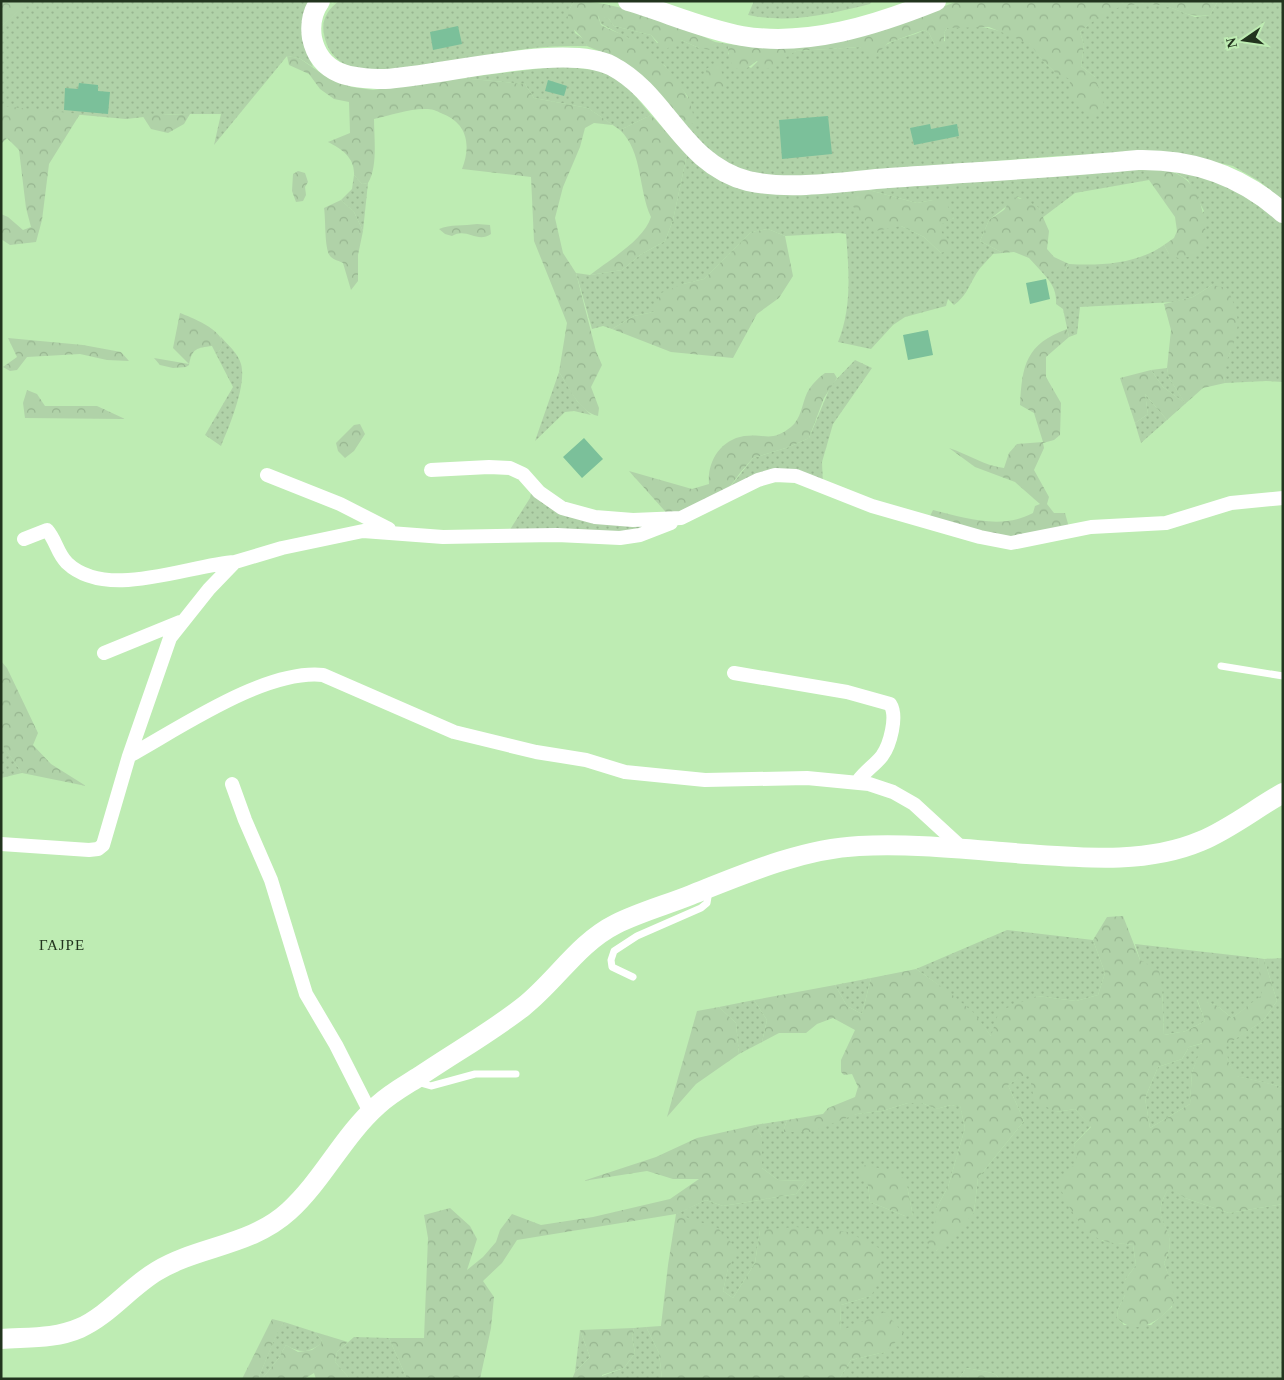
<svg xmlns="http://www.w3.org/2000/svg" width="1284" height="1380" viewBox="0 0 1284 1380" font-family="'Times New Roman',serif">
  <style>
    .grass { fill: url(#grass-dots); fill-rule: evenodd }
    .forest { fill: url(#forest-crowns); fill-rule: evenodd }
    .building { fill: #7bc09a }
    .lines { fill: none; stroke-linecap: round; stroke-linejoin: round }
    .service { stroke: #fff; stroke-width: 7 }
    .minor { stroke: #fff; stroke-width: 14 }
    .secondary { stroke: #fff; stroke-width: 20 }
    .labels { text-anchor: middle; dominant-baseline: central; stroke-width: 4; stroke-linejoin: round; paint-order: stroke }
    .quarter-label { font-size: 15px; letter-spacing: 1px; fill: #22341e; stroke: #beecb3 }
  </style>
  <defs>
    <pattern id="grass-dots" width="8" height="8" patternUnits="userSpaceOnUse" patternTransform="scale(1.25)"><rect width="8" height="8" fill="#b0d2a8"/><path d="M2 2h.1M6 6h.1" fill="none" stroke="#97b590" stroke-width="1.8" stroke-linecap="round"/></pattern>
    <pattern id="forest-crowns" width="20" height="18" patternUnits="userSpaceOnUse" patternTransform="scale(1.25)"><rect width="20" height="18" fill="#b0d2a8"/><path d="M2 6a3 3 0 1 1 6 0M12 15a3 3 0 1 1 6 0" fill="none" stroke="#97b590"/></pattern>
  </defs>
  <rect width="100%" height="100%" fill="#beecb3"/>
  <path class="grass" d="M25,1h284l-5,45 9,21 -14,-9 -12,-2 -73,89 7,-31h-50l-45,5 -121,-11 -4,-2v-79l24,-23z
    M339,1h235l-5,9 6,23 10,7 2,6c-22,0 -46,0 -68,4 -41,7 -133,29 -170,16 -14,-5 -23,-18 -25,-32 -3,-14 4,-25 15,-33z
    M754,1h118l-2,3c-40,10 -81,20 -122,11z
    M1130,1l34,4 31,12 15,-2 8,-14h65v199l-24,-19 -26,-15 -58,-13 -118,3 -259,21 -41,-1 -37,-14 -41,-40 9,-25 -23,-31 -35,-27 -29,-15 -3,-9 11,4 5,7 37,9 6,8 24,-3 18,8 16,-2v-4l13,2v10l23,14 7,-7 23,-2 15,-8 64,-4 17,7c10,-16 31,-15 47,-24l5,3 6,12 10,-4 -1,-8 3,-5c26,-6 59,2 82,15 5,3 8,10 12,15 17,21 29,21 54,19l-14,-11 3,-21 -4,-13 24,-21z
    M561,66l41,5 24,14 25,30 -31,15 -32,-22 -54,-10 -9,-14 -65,-6z
    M687,154l27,23 19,9 416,-18v12l-74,13 -33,25 -3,-10 -21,-11 -29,23 -9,21 23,12 -10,1c-6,7 -14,14 -18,22 -7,12 -9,20 -21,29l-6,-6 -2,7 -41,11 -12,8 -22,24 -33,-7c14,-34 11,-71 8,-108l-7,-1 -54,3 -17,-7 -17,3 -47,47 -21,5 -29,28 -20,4 -22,13 -9,-3 -11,3 -16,-56 14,2 32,-5 18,-15 25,-14 8,-21zM865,189l52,14 16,-3 21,18 -14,6 1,29 -17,-16 -23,-11z
    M1168,168l59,16 56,38v160l-17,-1 -41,2 -2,-15 8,-18 -19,-65 -19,12 -19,5 -94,5 -3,27 -8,3 -6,-28 -7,-5c1,-14 -5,-22 -15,-33h24l4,-7c31,2 68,0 95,-19l5,9 35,-43 -16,-31z
    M354,175l8,9 6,-1 -5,48 -9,-19 -13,-12 11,-11z
    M220,336c8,9 18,17 21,28 6,21 -12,63 -20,82l-16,-11 28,-48 -17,-33c7,-6 7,-10 4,-18z
    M855,360l17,8 -39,56 -11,38 1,23 -41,-10 -62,25 33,-42 36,-11 20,-9 22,-53z
    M1167,368l2,10 17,26 -23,-17 -12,-17z
    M559,372l18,29 14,14 -17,-4 -9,1 -30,29z
    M1145,394l22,26 -26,23 -6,-20 13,-9z
    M533,485l18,17 94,18 5,12 -144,4 24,-38z
    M1,743l1,1 20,29 -21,5z
    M1007,930l86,10 12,33 -7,22 -22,6 -39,-5 -46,40c-21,-28 -46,-47 -75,-67z
    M1135,944l123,14 5,37 -31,23 -16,-13 -19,-5 8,21 -19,10 -22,4 -2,-46 -22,-29z
    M1283,958v129l-47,-11 -8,-15 -3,-16 38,-24 14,-20 -13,-42z
    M871,978l-9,36 -15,-8 -12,-21z
    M754,1000l13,20 -5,22 -23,12 -3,-31 -17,-16z
    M1204,1043l-12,29 -2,32 -40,24 -5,-30 13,-31 24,-8 7,-12z
    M1029,1071l27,41 19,-3 16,17 -17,18 28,97 31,4 3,20 -11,15v15l-7,14 -1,9 7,7h27l21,-18 -1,-25 -7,-19c16,-31 -7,-35 -3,-57 1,-6 5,-13 8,-19l16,11 44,15 54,-9v175h-282l-8,-6 -27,-5 -7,11h-120l12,-19 34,-8 -45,-21 1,-26 30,-9 -111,-66 -5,33 -22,35 -10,-7 5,-23 -52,-54 30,-14 17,6 73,-12 10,-13 -28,-1 -16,-12v-31l-7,-12 32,-5 -4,12 74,-18 25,-3 26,-8h14l14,6 15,-4 9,1 5,22 -17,59 -12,22v42l38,-39 4,-34 46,-57 -16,-36zM868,1185l39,1 6,30h-8l-35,-14z
    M284,1322l31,10 8,10c-14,11 -22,12 -37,3l-8,14 -16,20h-4l20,-49z
    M646,1327l13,26 3,26h-60v-3l22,-8 11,-15 -3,-17 2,-8z
    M580,1330l10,27 -15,15z
    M354,1337l35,1 18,41h-57l-15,-17 2,-10z"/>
  <path class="forest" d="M1,1h24l1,3 -25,23z
    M574,1c42,0 103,23 141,41v4l-4,4 -12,-2 -18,-8 -16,10 -14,-15 -37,-9 -5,-7 -11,-3 3,9c9,5 19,8 28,13 28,15 66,54 65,86l-15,-2 -61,-63 -31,-13c-3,-9 -14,-16 -20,-24l2,-12z
    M958,1h260l-8,14c-22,3 -25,-3 -45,-9 -38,-6 -57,2 -85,26l4,13 -3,21 14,11 10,30 -14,10c-15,-11 -22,-18 -21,-38l-13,-5 -14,-13 -13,-17 -41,-17 -42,1 -3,5v14l-3,2 -6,-4 -6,-12 -5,-3 -36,13 -15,15 -13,-11 -64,4 -29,18 -10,-8 -14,10c-13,-3 -15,-14 -15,-27l18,2 147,-20z
    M287,56l12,2 29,20 24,9 21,3 87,-12 65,6 9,14 54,10 25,17 -19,-2 -9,5 -5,19 -17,40 -8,31 8,35 13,20 20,78 6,14 -11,22 8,21 -1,8c-19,-4 -29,-29 -39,-44l8,-49 -33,-82 -3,-64 -69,-8c9,-23 6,-45 -19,-55 -4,-2 -10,-5 -15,-5 -17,-1 -37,6 -54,10 0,18 4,48 -6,64l-6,1 -8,-9c1,-17 -12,-26 -26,-33l22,-9 -1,-31 -15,-3 -14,-10 -11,-15 -20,-9z
    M711,66h8l8,19 -9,5 -7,-1 -5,-9v-11z
    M1,106l79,8 -31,50 -7,56 -6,22 -26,3 -9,-6v-25l7,3 15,13 8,-3 -5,-19 -7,-58 -12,-12 -6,6z
    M190,114l-6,10 -16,9 -17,-4 -9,-14z
    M651,115l36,39 -14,66 -8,21 -25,14 -18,15 -32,5c19,-15 54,-35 61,-58 -13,-28 -8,-65 -31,-87z
    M1149,168c49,1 54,34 58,75l-11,13 -18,2 -9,-4 -5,-9 10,-7 3,-7 -2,-14 -26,-37z
    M298,171l7,2 3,9 -3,5 1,8 -3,6 -7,1 -4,-11 1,-17z
    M865,189l52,14 16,-3 12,1 9,17 -14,7 2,8 8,8 -1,9 -8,3 -17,-16 -23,-11 -26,5 -27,-30 6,-7z
    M1012,197l14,3 13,8 10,23 -2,18 7,8 15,7 -4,7h-24l-12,-13 -15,-6 -11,1 -23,-12 9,-21 15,-10z
    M341,200l13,12 9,19 -5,24v26l-7,9 -8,-27c-3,-2 -9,-3 -12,-6 -7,-6 -5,-37 -7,-49z
    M477,224l13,1 1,9c-14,10 -24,-7 -39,2l-7,-2 -6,-5c11,-5 25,-3 38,-5z
    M768,229l17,7 8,40 -14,22 -22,16 -24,44 -62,-6 -59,-23 22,-13 20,-4 7,-19 22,-9 21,-5 47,-47z
    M1212,285l15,3c6,13 13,28 10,42 -3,22 -15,29 -12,53l-22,5 -36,32 -22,-26 3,20 -13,9 -15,-45 31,-8 12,17 22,16 -16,-25 -2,-10 4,-38 -7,-26 29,-7z
    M180,313c13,5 59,23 36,41l-4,-8c-15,2 -20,2 -23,19l-3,2 -13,1 -13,-3 -6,-7 35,6 -16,-16z
    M1067,329l2,8 -23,20v20l15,26 -1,32 -6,5 -11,3 1,5 -10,22 15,27 -2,7 7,9h11l5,18 -44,10 -99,-19 6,-12c33,8 68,20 100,3l2,-7 5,-2 -25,-22 -40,-15 -26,-19c19,6 36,18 55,20l5,-15 8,-9 26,-2 -9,-29 -14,-8c2,-40 6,-61 47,-76z
    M8,338l75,7 38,7 8,9 -22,-1 -27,-6 -53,3 -10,13 -7,1 -7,-4 14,-10z
    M825,373h9l3,5 -13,20 -15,40 -20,9 -36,11 -13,15 -20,27 -48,19 -43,-48 63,18 17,-5c-2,-22 11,-44 35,-48 21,-3 27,7 47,-9 10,-8 11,-23 16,-34 4,-8 11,-15 18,-20z
    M27,390l10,4 8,12h52l28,13 -100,-1 -2,-15z
    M360,424l5,10 -11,17 -9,7 -7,-7 -2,-8 18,-18z
    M1,661l6,7 31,65 -5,12 18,19 35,22 -64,-13 -21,-30z
    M1123,916l17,44 19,10 3,19 2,46 22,-4 19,-10 -8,-22 19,6 16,13 30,-23 -4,-37 6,1 13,42 -14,20 -37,24 2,16 9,15 46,11v117l-54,9 -44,-15 -16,-10c-3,5 -7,12 -8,18 -3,23 19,25 3,57 3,10 11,23 10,34 0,10 -6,13 -12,19 -15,12 -31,16 -45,2l1,-9 7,-14v-15l11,-15 -3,-20c-9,-2 -23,-1 -32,-5 -21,-10 -35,-36 -42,-56l18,-23 -3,-17 17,-17 -16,-18 -19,3 -22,-12 -5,-28 -21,13 16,36 -46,57 -4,34 -19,23 -19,16 -12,-11 11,-4 1,-27 12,-22 17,-59 -5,-22 -9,-1 -15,4 -14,-6h-14l-26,8 -25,3 -47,18h-27l4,-12 36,-6 5,-6 27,-11 3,-10 -6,-13 -8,1 -3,-3v-12l14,-30 -22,-12 -16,6 -11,9h-27l-17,9 5,-22 -13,-20 81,-15 12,21 15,8 9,-36 45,-9 33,23 25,21 17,23 8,-25 38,-15 39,5 22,-6 7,-22 -12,-33 14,-23zM1203,1043l-11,29 -2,32 -40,24 -5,-30 13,-31 24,-8 7,-12z
    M719,1007l17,16 3,31 -43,30 -29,33 30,-106z
    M755,1125l7,12v31l16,12 28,1 -10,13 -73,12 -17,-6 -29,14 41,14 20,22 -10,19 -5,22 10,7 22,-35 5,-33 36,-3 52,5 31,16 2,30 -10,18 -30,9 -1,26 45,-19 19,22 -19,18 -34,8 -12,19h-177l-3,-26 -13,-26 15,-1 7,-61 8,-51 -159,26 -15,23 -19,18 11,16 -3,31 -11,51h-73l-18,-41h35l4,-100 -4,-23 26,-7 20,18 7,13 -10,31 16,-13 13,-15 4,-12 12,-16 29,11 52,-8 77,-18 29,-20h-26l-26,-8 -64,10 73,-24 41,-19z
    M863,1165l36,7 8,14 6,30h-8l-35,-14 -2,-17 -9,-12z
    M272,1319l12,3 -6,9 -20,48h-16z
    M634,1328l-2,8 3,17 -11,15 -22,7v4h-30l3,-7 15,-15 -10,-27z
    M315,1332l33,10 -11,10 -2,10 15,17h-34l-2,-6 -10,6h-42l16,-20 8,-14 12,7 14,-2 11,-8z
    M966,1368l27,5 8,6h-42z"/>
  <path class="building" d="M458,26l4,18 -29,6 -3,-18z
    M548,80l19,6 -3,10 -19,-5z
    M79,83l19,2v6l12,1 -2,22 -44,-4 1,-22 13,1z
    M828,116l4,38 -50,5 -3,-39z
    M930,124l1,5 26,-5 2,12 -45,9 -4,-17z
    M1046,279l4,20 -20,5 -4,-21z
    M928,330l5,25 -25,5 -5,-25z
    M584,438l19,21 -21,19 -19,-21z"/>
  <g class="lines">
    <path class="service" d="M1221,666l62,10
      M633,977l-21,-10 -1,-7 3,-9 23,-15 64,-28 6,-5 2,-12
      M417,1082l14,4 44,-12h41"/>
    <path class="minor" d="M431,470l58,-3 21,1 13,6 16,18 23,16 33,9 38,3 48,-2 77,-38 17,-5 21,1 76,30 108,31 31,6 80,-16 75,-4 65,-20 52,-5
      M267,475l73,29 49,25
      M24,539l23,-9c9,10 10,23 20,33 40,38 121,2 168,-1
      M104,653l76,-31
      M734,673l113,19 43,12c8,12 0,41 -8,52 -7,9 -17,15 -24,25
      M129,756c51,-28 136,-87 194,-81l131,57 82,20 50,8 39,12 80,8 102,-2 62,6 24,8 21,12 49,45
      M232,784l13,36 26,60 35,114 30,51 34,67
      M1,844l88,6 9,-1 5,-4 26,-89 41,-118 39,-49 26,-27 47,-14 81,-17 80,6 114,-2 63,3 20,-3 31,-12"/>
    <path class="secondary" d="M320,1c-8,11 -10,24 -8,37 8,38 41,41 73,41 56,-3 181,-37 227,-13 55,29 70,98 136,115 42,10 98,0 141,-3 83,-6 166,-10 249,-18 55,-1 104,16 145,53
      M628,1c38,11 75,28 114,35 66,11 134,-11 194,-35
      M1,1339c27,-2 54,0 79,-11 29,-13 50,-41 77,-57 41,-25 94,-25 132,-60 34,-31 54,-75 89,-106 13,-12 28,-20 42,-29 34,-23 71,-44 103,-69 33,-26 55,-64 93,-83 24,-12 50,-19 75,-29 53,-21 110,-46 168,-49 56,-3 113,4 168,8 57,4 120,10 174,-13 29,-12 55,-33 82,-48"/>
  </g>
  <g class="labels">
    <g class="quarter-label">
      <text x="62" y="945">ГАЈРЕ</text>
    </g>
  </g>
  <rect width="1284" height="1380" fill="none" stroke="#22341e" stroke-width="5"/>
  <g transform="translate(1244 40) rotate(257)" stroke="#beecb3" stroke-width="4" paint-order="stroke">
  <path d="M0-4L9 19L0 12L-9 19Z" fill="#22341e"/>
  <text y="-8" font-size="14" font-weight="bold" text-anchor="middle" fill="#22341e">N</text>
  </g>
</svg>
